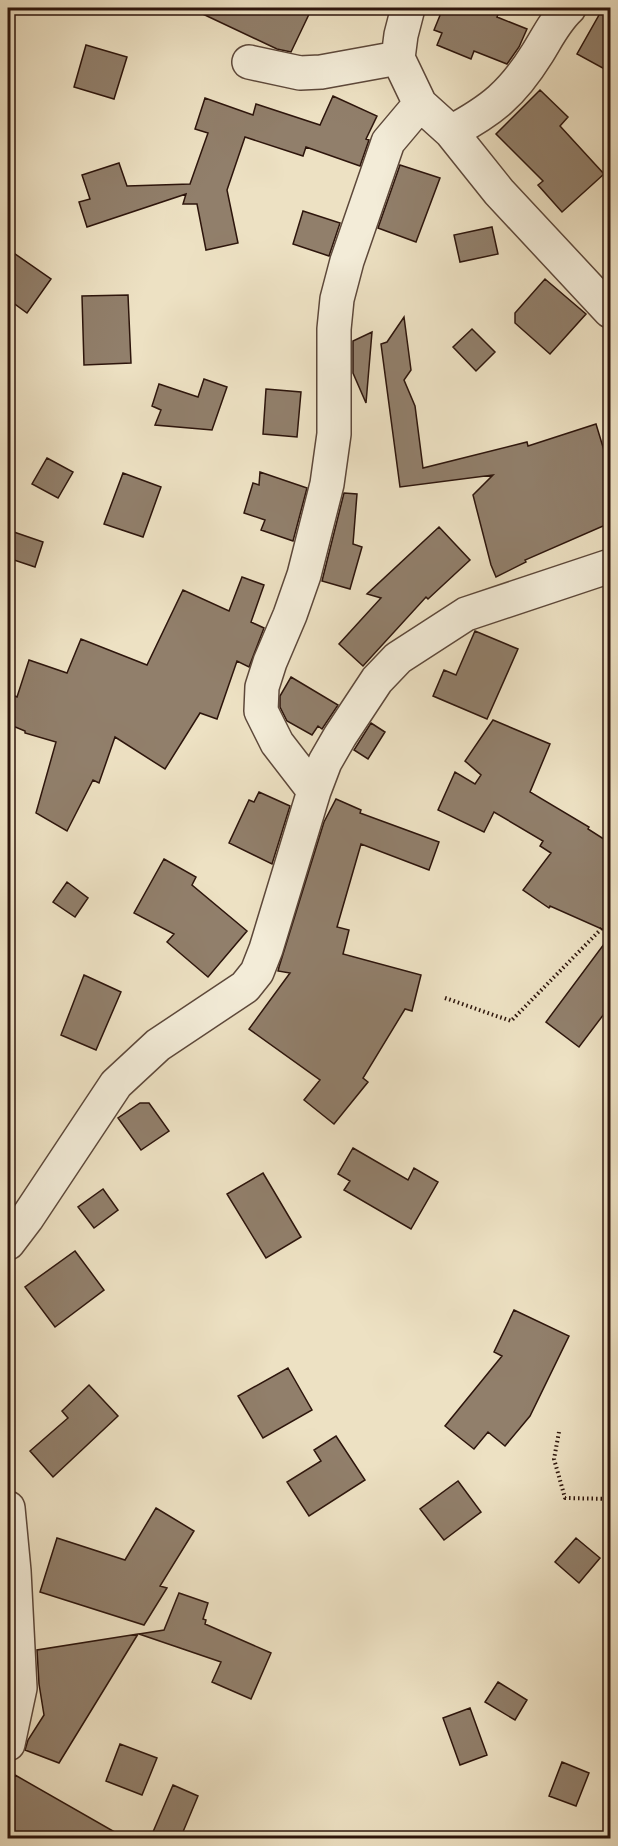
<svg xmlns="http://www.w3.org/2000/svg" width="618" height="1846" viewBox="0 0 618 1846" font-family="'IM FELL Double Pica',serif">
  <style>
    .building { fill: #917f6b; stroke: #2d150c; stroke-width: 1.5 }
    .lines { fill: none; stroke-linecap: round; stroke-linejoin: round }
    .street-casing { stroke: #5d483a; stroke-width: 36 }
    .path { stroke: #2d150c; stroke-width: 4; stroke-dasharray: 1.5 3; stroke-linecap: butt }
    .street { stroke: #f3ecd8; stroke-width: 33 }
  </style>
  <rect width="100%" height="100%" fill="#ede1c3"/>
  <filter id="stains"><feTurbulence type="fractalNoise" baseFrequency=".00333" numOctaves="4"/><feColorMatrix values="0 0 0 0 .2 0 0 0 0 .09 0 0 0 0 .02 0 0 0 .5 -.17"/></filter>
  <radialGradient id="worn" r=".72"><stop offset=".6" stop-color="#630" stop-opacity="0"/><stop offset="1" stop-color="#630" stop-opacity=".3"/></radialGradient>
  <path class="building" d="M190,8h122l-21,44 -14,-3z
    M443,8h58l-4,9 30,12 -8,18 -12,17 -33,-13 -3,8 -34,-14 5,-12 -8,-3z
    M603,8h7v64l-33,-18z
    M86,45l41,12 -13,42 -40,-12z
    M540,90l28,27 -8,9 44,48 -42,38 -24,-27 5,-4 -47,-47z
    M333,96l44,20 -11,23 3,1 -9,26 -54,-19 -3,9 -58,-19 -18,53 11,53 -32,7 -9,-46h-14l3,-10 -99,33 -8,-25 11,-3 -8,-24 37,-12 8,23 63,-2 18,-51 -13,-4 10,-31 48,17 3,-11 64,21z
    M400,165l40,13 -24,64 -38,-14z
    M303,211l37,12 -11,33 -36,-12z
    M492,227l6,27 -38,8 -6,-27z
    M8,249l43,30 -24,34 -19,-14z
    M545,279l41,35 -36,40 -35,-31v-10z
    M128,295l3,68 -47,2 -2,-69z
    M404,317l7,53 -7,10 11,26 8,62 104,-26 1,4 68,-22 14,46v53l-85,37 1,2 -30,15 -5,-12 -18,-70 20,-20 -93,12 -19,-143 6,-2z
    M472,329l23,23 -19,19 -23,-24z
    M372,332l-6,71 -13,-30v-32z
    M204,379l23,8 -15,43 -57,-5 6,-15 -9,-4 7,-22 39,13z
    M266,389l35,3 -4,45 -34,-3z
    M47,458l26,14 -15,26 -26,-14z
    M260,472l47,16 -14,53 -32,-11 4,-10 -21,-7 9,-30 6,2z
    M123,473l38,14 -18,50 -39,-13z
    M344,493l13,1 -4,50 9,3 -12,42 -28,-8z
    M439,527l31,33 -42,39 -2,-2 -63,69 -24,-22 42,-46 -14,-4z
    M8,530l35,12 -8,25 -27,-9z
    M242,577l22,8 -13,37 13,6 -15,39 -12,-6 -20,58 -17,-6 -35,56 -50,-32 -16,46 -6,-3 -26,51 -31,-18 20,-71 -31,-9v-2l-17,-7v-31l9,4 12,-37 38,13 14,-34 66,26 36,-75 46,21z
    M475,631l43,18 -31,70 -54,-23 11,-26 12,5z
    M291,677l47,28 -16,24 -4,-3 -6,9 -25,-14 -7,-14v-11z
    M493,720l57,24 -20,48 59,35 -1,2 22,14v72l-6,15 -54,-24 -1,2 -26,-18 28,-37 -11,-7 3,-5 -49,-29 -10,20 -46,-22 17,-38 20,12 6,-9 -16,-14z
    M371,723l14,9 -17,27 -14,-9z
    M259,792l31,14 -18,58 -43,-21 20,-43 5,2z
    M336,799l25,11 -1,3 79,29 -10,28 -68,-26 -24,83 12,3 -6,24 78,21 -9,36 -7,-2 -42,69 5,4 -34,42 -30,-24 16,-20 -71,-51 41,-56 -12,-2 1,-4 45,-145z
    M164,859l32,18 -4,8 55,46 -39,46 -41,-35 7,-8 -40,-21z
    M67,882l21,16 -13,19 -22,-15z
    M610,936v70l-31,41 -33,-25z
    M84,975l37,17 -25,58 -35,-15z
    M140,1103h9l20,28 -28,19 -23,-32z
    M353,1148l55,32 6,-12 24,14 -27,47 -67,-39 6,-9 -12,-7z
    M263,1173l38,64 -35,21 -39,-64z
    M103,1189l15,21 -24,18 -16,-21z
    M75,1251l29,39 -49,37 -30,-40z
    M514,1310l55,26 -39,80 -25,30 -17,-14 -14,17 -29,-23 57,-70 -8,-4z
    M288,1368l24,42 -49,28 -25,-42z
    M89,1385l29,31 -65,61 -23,-26 38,-33 -6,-7z
    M336,1436l29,44 -56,36 -22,-34 34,-21 -7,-11z
    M458,1481l23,31 -37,28 -24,-31z
    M156,1508l38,23 -34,55 7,2 -23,37 -104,-33 17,-54 68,22z
    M576,1538l24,20 -21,25 -24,-21z
    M179,1593l29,10 -5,16 3,1 -1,4 66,29 -20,46 -39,-17 9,-20 -82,-28 25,-4z
    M138,1634l-79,129 -34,-13 3,-10 16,-25 -5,-31 -2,-34z
    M498,1682l29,18 -12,20 -30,-18z
    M470,1708l17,47 -27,10 -17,-47z
    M120,1744l37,14 -15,37 -36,-14z
    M562,1762l27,11 -13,33 -27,-10z
    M15,1775l112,64h-119v-42z
    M173,1785l25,11 -18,43h-30z"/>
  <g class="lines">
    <g class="street-casing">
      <path id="street" d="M408,8l-7,27 -3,23 22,46 31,28 48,60 111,119
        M249,62l51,11 21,-1 77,-14
        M451,132c41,-22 61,-38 86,-78 10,-16 18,-33 32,-46
        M314,791l-37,-48 -16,-32 1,-24 8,-25 20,-47 14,-40 23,-91 7,-50v-105l3,-30 10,-38 41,-119 32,-38
        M8,1243l19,-25 89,-134 42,-39 87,-58 12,-15 9,-23 48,-158 11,-29 15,-26 37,-56 21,-22 68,-44 144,-48
        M8,1508l6,63 6,117 -12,56"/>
    </g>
    <path class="path" d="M445,998l66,23 99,-101
      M559,1432l-5,27 11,39 45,1"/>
    <use href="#street" class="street"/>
  </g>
  <rect width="618" height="1846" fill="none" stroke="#ede1c3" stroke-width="30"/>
  <rect x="9" y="9" width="600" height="1828" fill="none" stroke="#2d150c" stroke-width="3"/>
  <rect x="15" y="15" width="588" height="1816" fill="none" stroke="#2d150c" stroke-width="1.5"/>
  <rect width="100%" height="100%" filter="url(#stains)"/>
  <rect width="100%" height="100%" fill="url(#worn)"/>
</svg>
